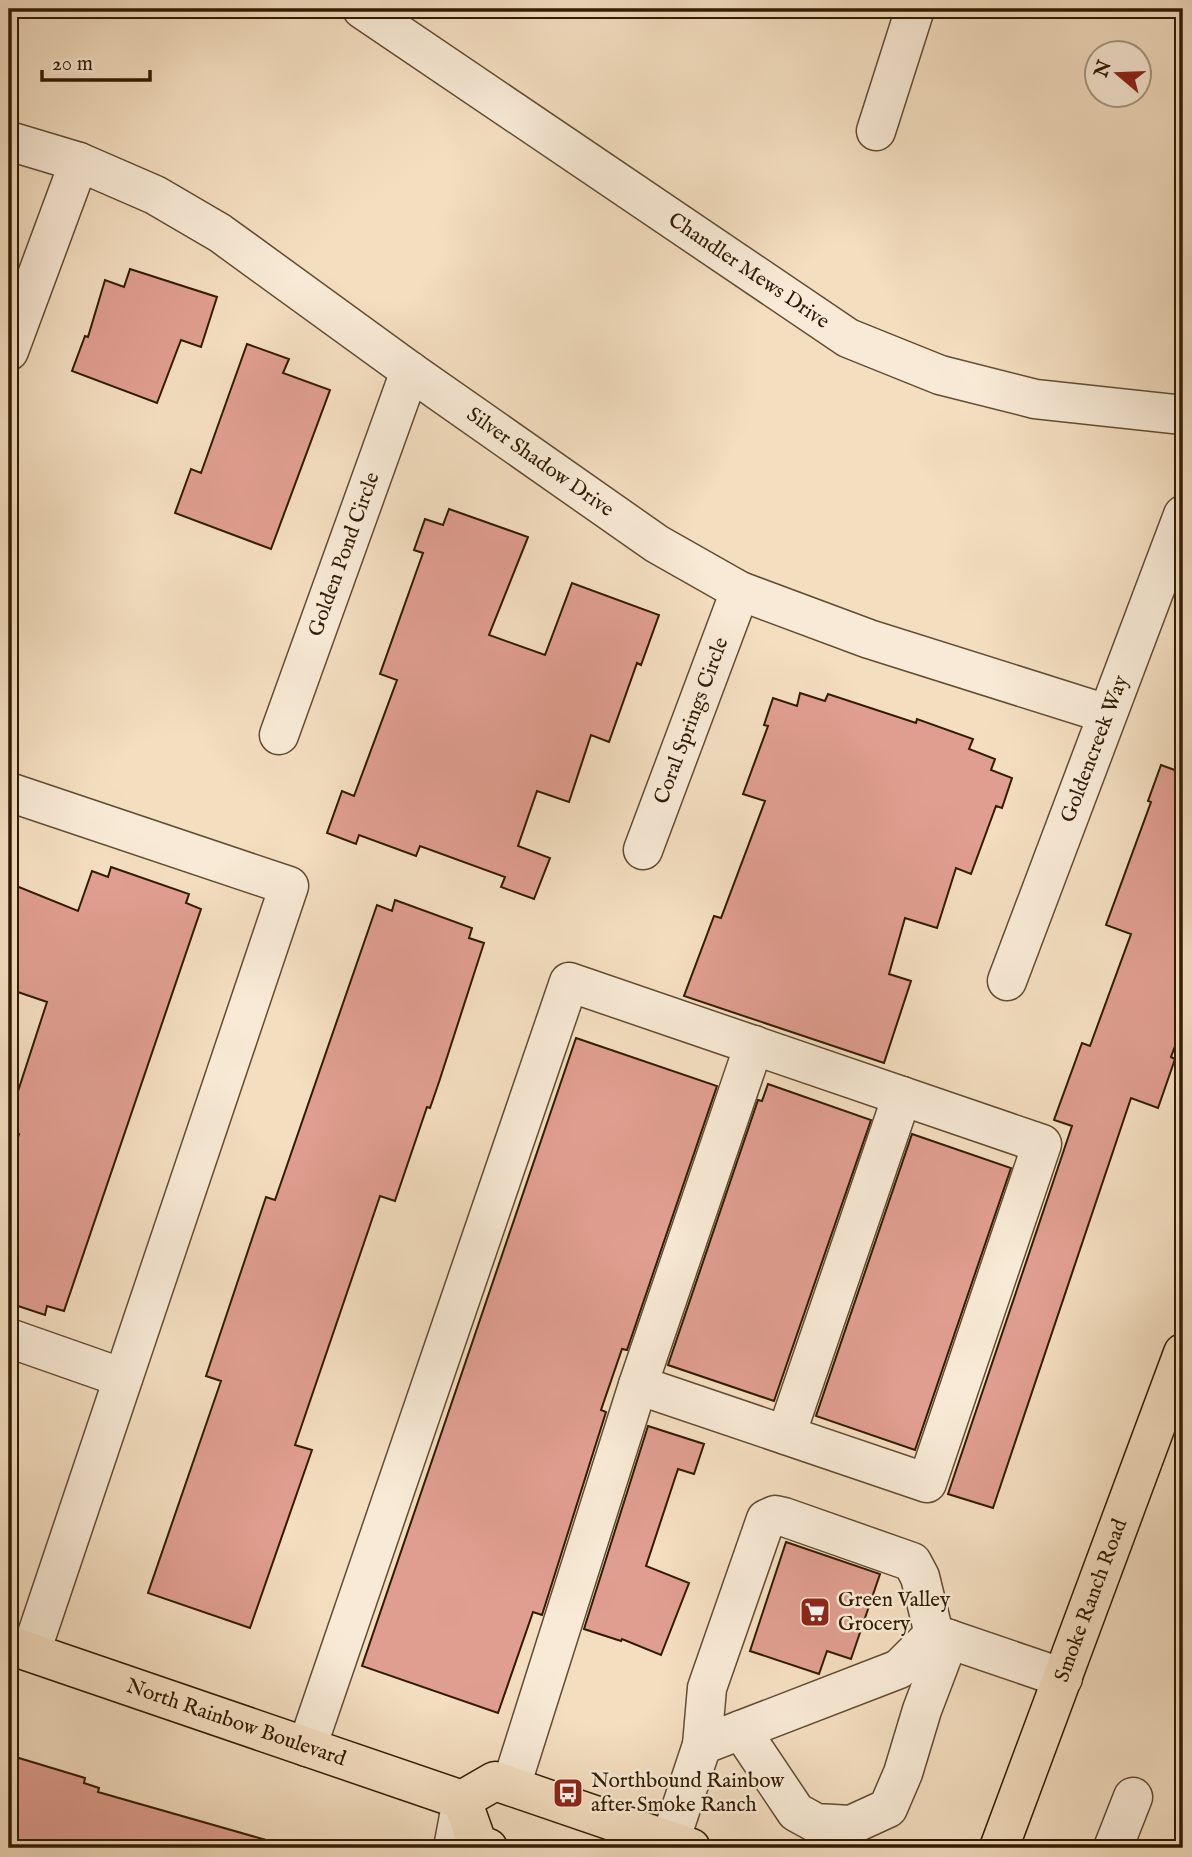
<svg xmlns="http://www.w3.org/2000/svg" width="1192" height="1857" viewBox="0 0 1192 1857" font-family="'IM FELL English',serif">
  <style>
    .building { fill: #e09e90; stroke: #311c03; stroke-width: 2 }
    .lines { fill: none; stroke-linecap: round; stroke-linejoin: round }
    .minor-casing { stroke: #624c32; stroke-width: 41 }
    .major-casing { stroke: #311c03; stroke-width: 41 }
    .minor { stroke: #f8ead6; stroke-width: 38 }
    .major { stroke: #f4dec0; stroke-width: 38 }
    .labels { text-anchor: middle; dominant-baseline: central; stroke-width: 5; stroke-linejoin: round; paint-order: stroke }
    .street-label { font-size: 21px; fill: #311c03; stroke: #f8ead6 }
    .poi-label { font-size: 21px; fill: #311c03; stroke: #f8ead6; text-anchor: start }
  </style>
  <rect width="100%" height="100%" fill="#f4dec0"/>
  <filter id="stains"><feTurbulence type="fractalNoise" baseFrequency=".00286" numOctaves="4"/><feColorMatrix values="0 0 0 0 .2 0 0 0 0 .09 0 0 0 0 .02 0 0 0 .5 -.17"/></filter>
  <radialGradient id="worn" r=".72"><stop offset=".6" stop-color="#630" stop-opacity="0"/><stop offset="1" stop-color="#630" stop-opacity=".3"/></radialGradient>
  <path class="building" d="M130,269l87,28 -16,50 -20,-7 -24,63 -85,-32 13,-35 3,1 17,-57 19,7z
    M247,344l42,15 -6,14 47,17 -59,159 -96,-36 16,-44 10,4z
    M449,509l79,28 -39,98 56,20 27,-72 87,32 -18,50 -4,-2 -28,79 -18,-7 -22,67 -32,-11 -19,55 32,12 -16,41 -33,-12 4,-10 -85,-31 -4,10 -57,-21 -3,9 -29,-11 15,-42 12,5 43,-116 -17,-6 43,-121 -9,-3 11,-31 18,6z
    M800,693l25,8 3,-7 88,29 1,-4 56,20 -4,10 26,10 -4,11 21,8 -10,30 -6,-2 -25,68 -15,-6 -19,60 -32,-10 -16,56 22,7 -27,82 -200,-67 30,-80 7,2 44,-117 -22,-7 25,-68 -4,-1 9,-27 24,8z
    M1161,765l22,8v252l-12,32 4,2 -17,49 -27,-10 -138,410 -45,-14 124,-368 -18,-6 28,-77 8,3 41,-112 -25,-9 45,-123 -3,-1z
    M111,867l78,27 -3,9 15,6 -137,402 -17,-5 -2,9 -36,-12v-138l10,-31 -10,-4v-11l38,-117 -38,-13v-106l69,28 14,-40 16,6z
    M395,900l77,28 -3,10 15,5 -45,139 -9,26 -3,-1 -32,94 -15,-5 -85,249 17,5 -62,178 -102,-35 73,-212 -15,-5 60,-179 9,3 102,-295 15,6z
    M576,1038l141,48 -90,264 -5,-1 -21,61 5,2 -64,203 -9,-3 -35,101 -136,-47z
    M768,1084l103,36 -97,281 -106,-36 90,-265 4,1z
    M912,1134l99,34 -96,282 -99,-34z
    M648,1426l56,18 -10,30 -16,-5 -32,97 43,17 -28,72 -39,-16 -1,2 -37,-12z
    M786,1542l94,32 -29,85 -24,-8 -8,23 -69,-23z
    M9,1755l76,23 -1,5 15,5 -1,4 168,48 -1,8h-256z"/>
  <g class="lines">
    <g class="minor-casing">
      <g id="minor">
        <path id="s1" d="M362,9l486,329 92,37 95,24 148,16"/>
        <path d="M876,131l39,-122"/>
        <path id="s2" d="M9,141l70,21 76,33 65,38 190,138 247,173 83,47 129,48 238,75"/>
        <path d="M9,351l70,-189"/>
        <path id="s3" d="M279,735l131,-364"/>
        <path d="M9,792l280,94 -258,766"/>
        <path id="s4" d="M643,850l97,-259"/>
        <path id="s5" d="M1007,981l176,-466"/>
        <path d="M9,1338l114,40"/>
        <path d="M786,1435l116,-339"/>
        <path d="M741,1730l55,82 20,11 35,2 37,-17 15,-35 19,-63 27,-71"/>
        <path d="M702,1745l5,-57 59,-169 9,-4 9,2 128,45 8,15 14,57"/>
        <path d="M307,1747l262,-765 473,162 -115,339 -289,-98"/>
        <path d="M511,1786l127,-401 116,-340"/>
        <path d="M670,1841l32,-96 197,-76 35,-35 129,44"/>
        <path d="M453,1848l9,-48"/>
        <path d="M1113,1848l20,-51"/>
      </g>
    </g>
    <g class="major-casing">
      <g id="major">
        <path id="s6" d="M9,1645l453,155 33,-19 196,67"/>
        <path d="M462,1800l16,45 10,3"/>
        <path id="s7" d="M999,1848l184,-495"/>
      </g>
    </g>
    <use href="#minor" class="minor"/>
    <use href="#major" class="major"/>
  </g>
  <defs>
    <g id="supermarket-square" transform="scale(1.575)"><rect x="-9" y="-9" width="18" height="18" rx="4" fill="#8f2418" stroke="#f8ead6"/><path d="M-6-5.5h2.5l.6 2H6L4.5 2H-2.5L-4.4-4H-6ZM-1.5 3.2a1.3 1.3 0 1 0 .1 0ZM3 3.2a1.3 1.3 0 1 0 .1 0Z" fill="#fff"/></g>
    <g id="bus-square" transform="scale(1.575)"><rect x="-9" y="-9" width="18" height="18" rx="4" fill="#8f2418" stroke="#f8ead6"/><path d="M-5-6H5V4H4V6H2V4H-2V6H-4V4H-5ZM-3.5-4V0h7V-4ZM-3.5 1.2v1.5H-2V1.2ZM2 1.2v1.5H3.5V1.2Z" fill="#fff"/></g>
  </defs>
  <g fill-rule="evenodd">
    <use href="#supermarket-square" x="815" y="1612"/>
    <use href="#bus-square" x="568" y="1793"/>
  </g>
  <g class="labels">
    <g class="street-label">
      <text stroke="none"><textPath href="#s1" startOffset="467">Chandler Mews Drive</textPath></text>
      <text stroke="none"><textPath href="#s2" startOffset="625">Silver Shadow Drive</textPath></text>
      <text stroke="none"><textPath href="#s3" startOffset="192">Golden Pond Circle</textPath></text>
      <text stroke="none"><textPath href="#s4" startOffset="138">Coral Springs Circle</textPath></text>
      <text stroke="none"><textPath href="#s5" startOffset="248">Goldencreek Way</textPath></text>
      <text stroke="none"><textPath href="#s7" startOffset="264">Smoke Ranch Road</textPath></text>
      <text stroke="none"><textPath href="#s6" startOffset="240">North Rainbow Boulevard</textPath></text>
    </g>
    <g class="poi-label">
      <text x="838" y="1600">Green Valley<tspan x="838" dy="24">Grocery</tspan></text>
      <text x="591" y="1781">Northbound Rainbow<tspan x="591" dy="24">after Smoke Ranch</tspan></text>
    </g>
  </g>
  <rect width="1192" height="1857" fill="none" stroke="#f4dec0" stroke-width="35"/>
  <rect x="10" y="10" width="1171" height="1836" fill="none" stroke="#311c03" stroke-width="3.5"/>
  <rect x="18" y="18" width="1157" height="1822" fill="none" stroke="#311c03" stroke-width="2"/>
  <g transform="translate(1118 74) rotate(289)"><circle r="33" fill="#f8ead6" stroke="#a89882" stroke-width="2"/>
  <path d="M0-5L12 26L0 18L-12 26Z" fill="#8f2418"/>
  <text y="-10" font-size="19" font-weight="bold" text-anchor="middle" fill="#311c03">N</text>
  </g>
  <path d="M42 70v10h108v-10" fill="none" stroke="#311c03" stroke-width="3.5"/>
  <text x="52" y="70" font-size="21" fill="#311c03" stroke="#f8ead6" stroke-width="5" paint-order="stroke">20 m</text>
  <rect width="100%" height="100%" filter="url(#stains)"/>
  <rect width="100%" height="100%" fill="url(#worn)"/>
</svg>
